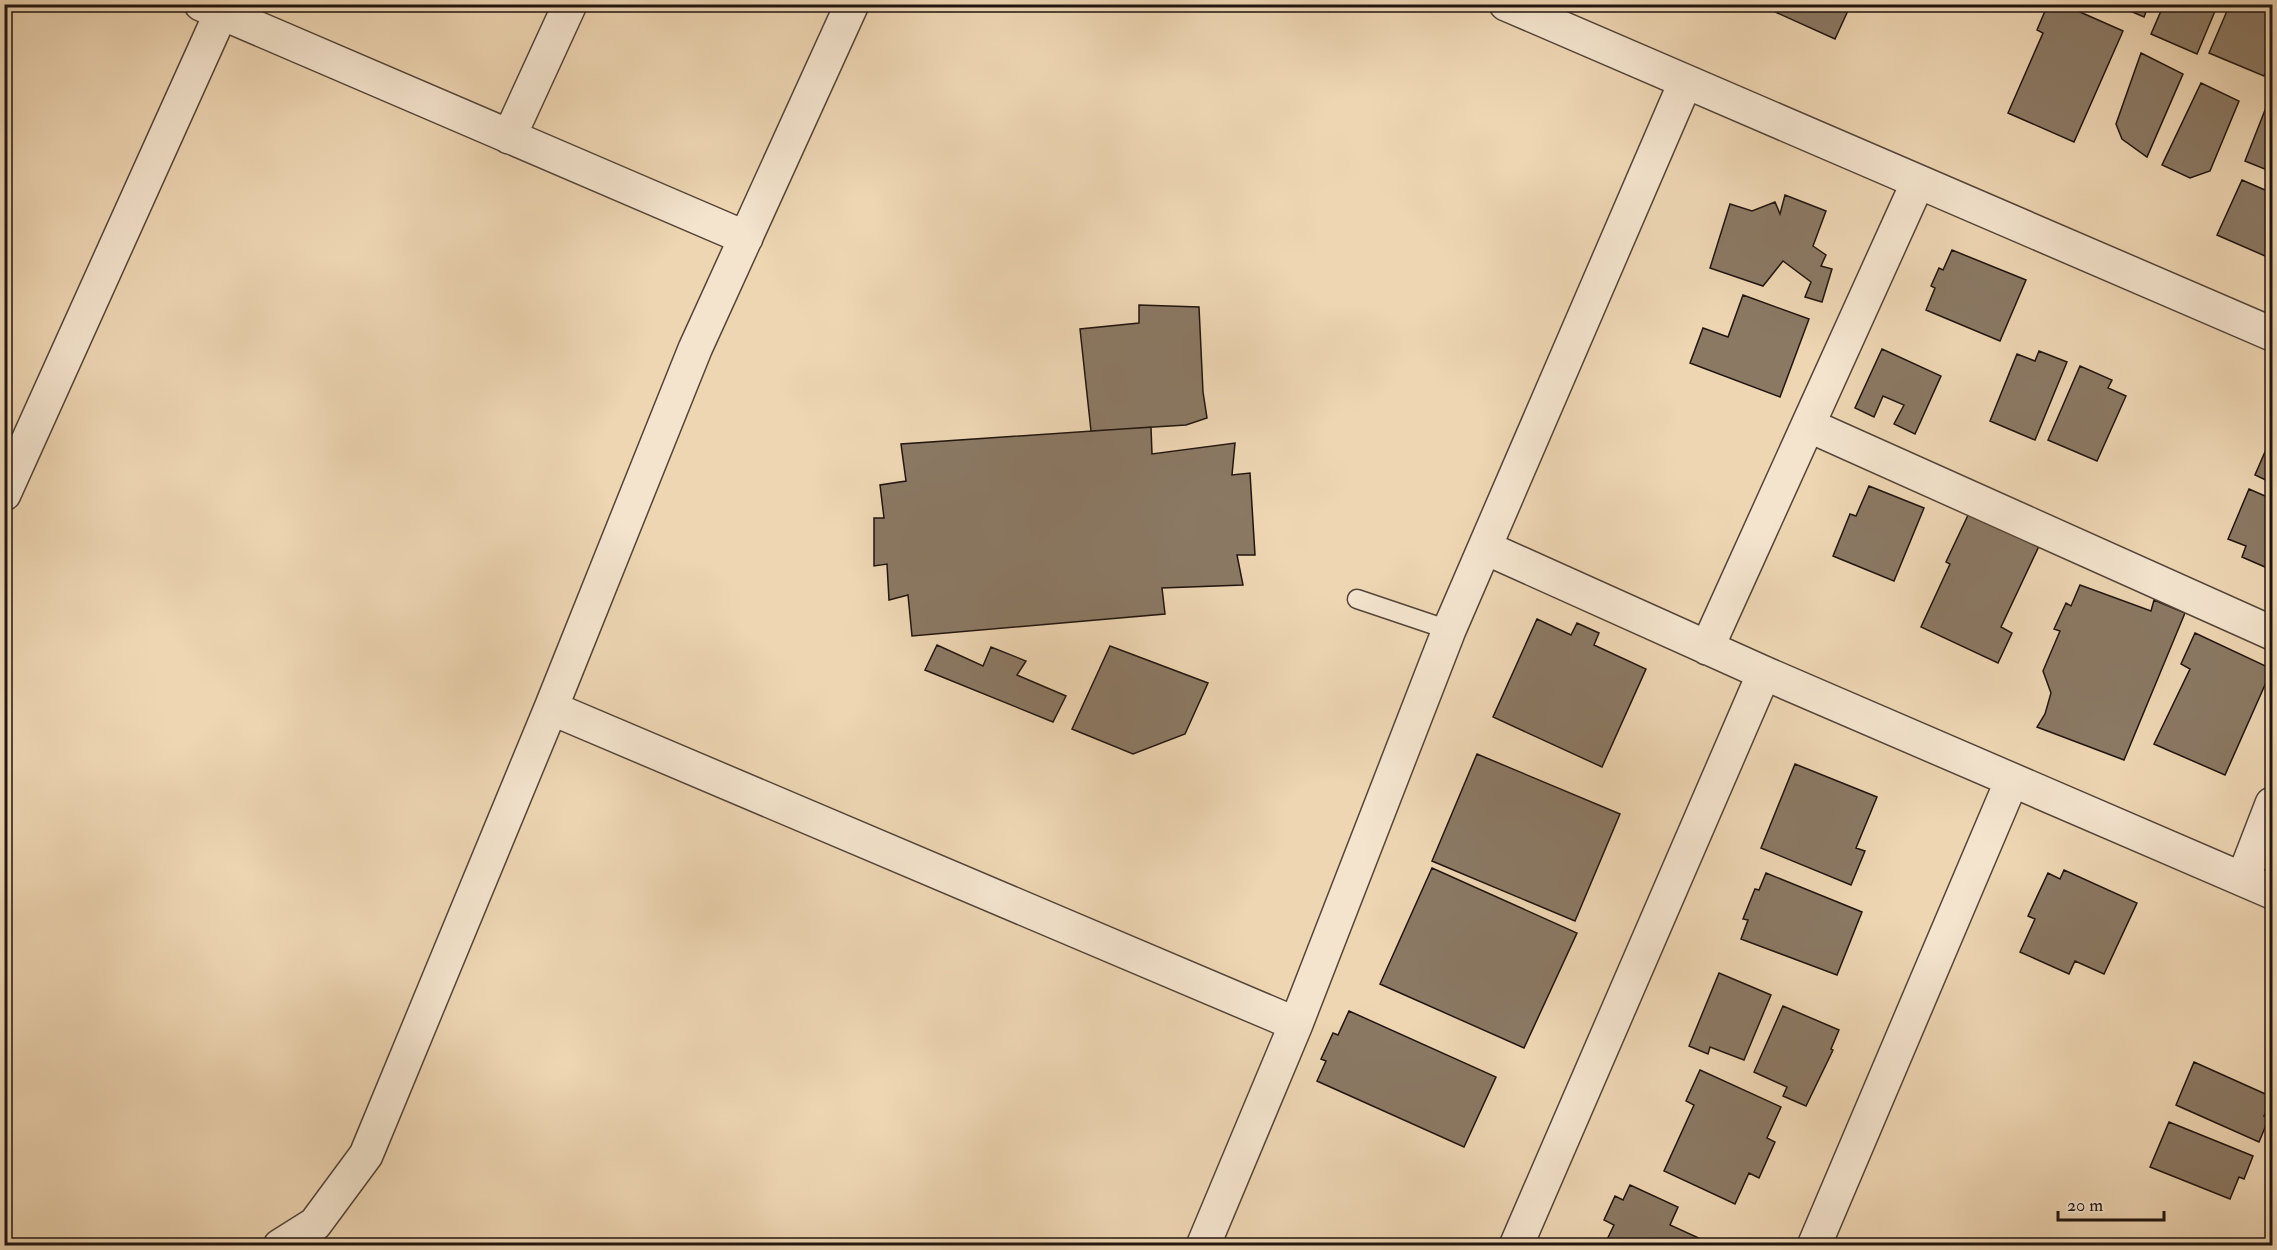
<svg xmlns="http://www.w3.org/2000/svg" width="2277" height="1250" viewBox="0 0 2277 1250" font-family="'IM FELL Double Pica',serif">
  <style>
    .building { fill: #8b7964; stroke: #20150f; stroke-width: 1.5 }
    .lines { fill: none; stroke-linecap: round; stroke-linejoin: round }
    .lane-casing { stroke: #544538; stroke-width: 21 }
    .street-casing { stroke: #544538; stroke-width: 36 }
    .lane { stroke: #f4e4ce; stroke-width: 18 }
    .street { stroke: #f4e4ce; stroke-width: 33 }
  </style>
  <rect width="100%" height="100%" fill="#eed6b3"/>
  <filter id="stains"><feTurbulence type="fractalNoise" baseFrequency=".00333" numOctaves="4"/><feColorMatrix values="0 0 0 0 .2 0 0 0 0 .09 0 0 0 0 .02 0 0 0 .5 -.17"/></filter>
  <radialGradient id="worn" r=".72"><stop offset=".6" stop-color="#630" stop-opacity="0"/><stop offset="1" stop-color="#630" stop-opacity=".3"/></radialGradient>
  <path class="building" d="M1763,4h88l-16,35 -73,-33z
    M2048,4h14l61,27 -49,111 -66,-29 35,-80 -6,-3z
    M2114,4h35l-5,13z
    M2164,4h54l-21,50 -46,-20z
    M2230,4h42v52l-8,20 -55,-23z
    M2141,53l42,21 -36,83 -25,-18 -6,-15z
    M2201,83l38,18 -29,70 -20,7 -28,-13z
    M2267,105l5,2v65l-27,-11z
    M2242,180l30,13v66l-55,-24z
    M1785,195l41,16 -13,35 13,9 -5,11 11,3 -10,33 -17,-5 6,-15 -28,-21 -20,25 -53,-18 20,-64 22,7 23,-9 5,12z
    M1952,250l74,30 -26,61 -74,-31 9,-22 -4,-2 8,-18 4,2z
    M1743,295l66,24 -29,78 -90,-34 13,-35 25,9z
    M1139,305l60,2 4,85 4,26 -21,7 -95,6 -11,-102 59,-6z
    M1882,349l59,27 -26,58 -21,-10 10,-19 -21,-9 -9,21 -19,-9z
    M2039,351l28,11 -32,78 -45,-19 27,-67 18,7z
    M2080,366l32,14 -4,8 18,8 -29,65 -49,-21z
    M1151,427l1,27 83,-11 -3,32 18,-2 5,82h-18l6,30 -81,3 3,26 -253,22 -4,-41 -19,5 -2,-36 -13,2v-48h10l-4,-33 26,-4 -5,-37z
    M2271,438l1,1v44l-17,-8z
    M1869,486l55,22 -30,73 -61,-25 17,-42 6,2z
    M2249,489l23,10v71l-30,-13 4,-11 -18,-7z
    M1970,511l70,33 -39,83 11,6 -14,30 -77,-36 29,-63 -4,-2z
    M2080,585l71,26 3,-11 31,13 -61,147 -87,-33 8,-13 6,-21 -8,-22 17,-40 -6,-2 12,-26 5,3z
    M1537,619l34,16 6,-12 22,10 -5,12 52,24 -44,98 -109,-50z
    M2195,633l77,36 -47,106 -71,-31 36,-75 -9,-5z
    M937,645l46,21 8,-19 35,14 -9,14 49,21 -13,26 -128,-52z
    M1110,646l98,37 -23,51 -52,20 -61,-25z
    M1477,754l143,60 -45,107 -143,-60z
    M1795,764l82,33 -21,51 9,3 -14,34 -90,-37z
    M1432,868l145,65 -53,115 -144,-64z
    M2064,870l73,33 -33,71 -29,-13 -6,13 -49,-22 15,-33 -7,-3 20,-43 12,6z
    M1766,873l96,39 -25,63 -96,-36 7,-19 -5,-1 12,-30 4,1z
    M1719,973l52,22 -27,65 -34,-13 -2,7 -19,-8z
    M1783,1006l56,24 -8,19 2,1 -27,56 -23,-10 4,-9 -33,-15z
    M1349,1011l147,66 -32,70 -147,-66 9,-20 -5,-2 12,-26 5,2z
    M2194,1062l78,35 -8,19 5,2 -10,24 -83,-37z
    M1700,1070l81,37 -14,31 8,4 -16,36 -10,-5 -14,31 -71,-33 30,-66 -8,-4z
    M2169,1122l84,34 -9,23 -5,-2 -9,22 -80,-32z
    M1630,1185l48,22 -8,18 46,21h-112l10,-21 -10,-5 11,-24 8,4z"/>
  <g class="lines">
    <g class="lane-casing">
      <path id="lane" d="M1357,599l92,31"/>
    </g>
    <g class="street-casing">
      <path id="street" d="M201,4l545,234
        M1506,4l766,330
        M509,137l61,-133
        M1808,425l464,208
        M4,494l217,-481
        M1486,548l278,125 508,219
        M1707,648l211,-466
        M551,708l745,316
        M2243,879l29,-75
        M280,1246l35,-22 51,-69 185,-447 144,-359 157,-345
        M1203,1246l93,-222 153,-394 236,-547
        M1516,1246l248,-573
        M1814,1246l198,-466"/>
    </g>
    <use href="#lane" class="lane"/>
    <use href="#street" class="street"/>
  </g>
  <rect width="2277" height="1250" fill="none" stroke="#eed6b3" stroke-width="24"/>
  <rect x="6" y="6" width="2265" height="1238" fill="none" stroke="#20150f" stroke-width="3"/>
  <rect x="12" y="12" width="2253" height="1226" fill="none" stroke="#20150f" stroke-width="1.5"/>
  <path d="M2058 1211v9h106v-9" fill="none" stroke="#20150f" stroke-width="3"/>
  <text x="2067" y="1211" font-size="18" fill="#20150f" stroke="#f4e4ce" stroke-width="4.5" paint-order="stroke">20 m</text>
  <rect width="100%" height="100%" filter="url(#stains)"/>
  <rect width="100%" height="100%" fill="url(#worn)"/>
</svg>
